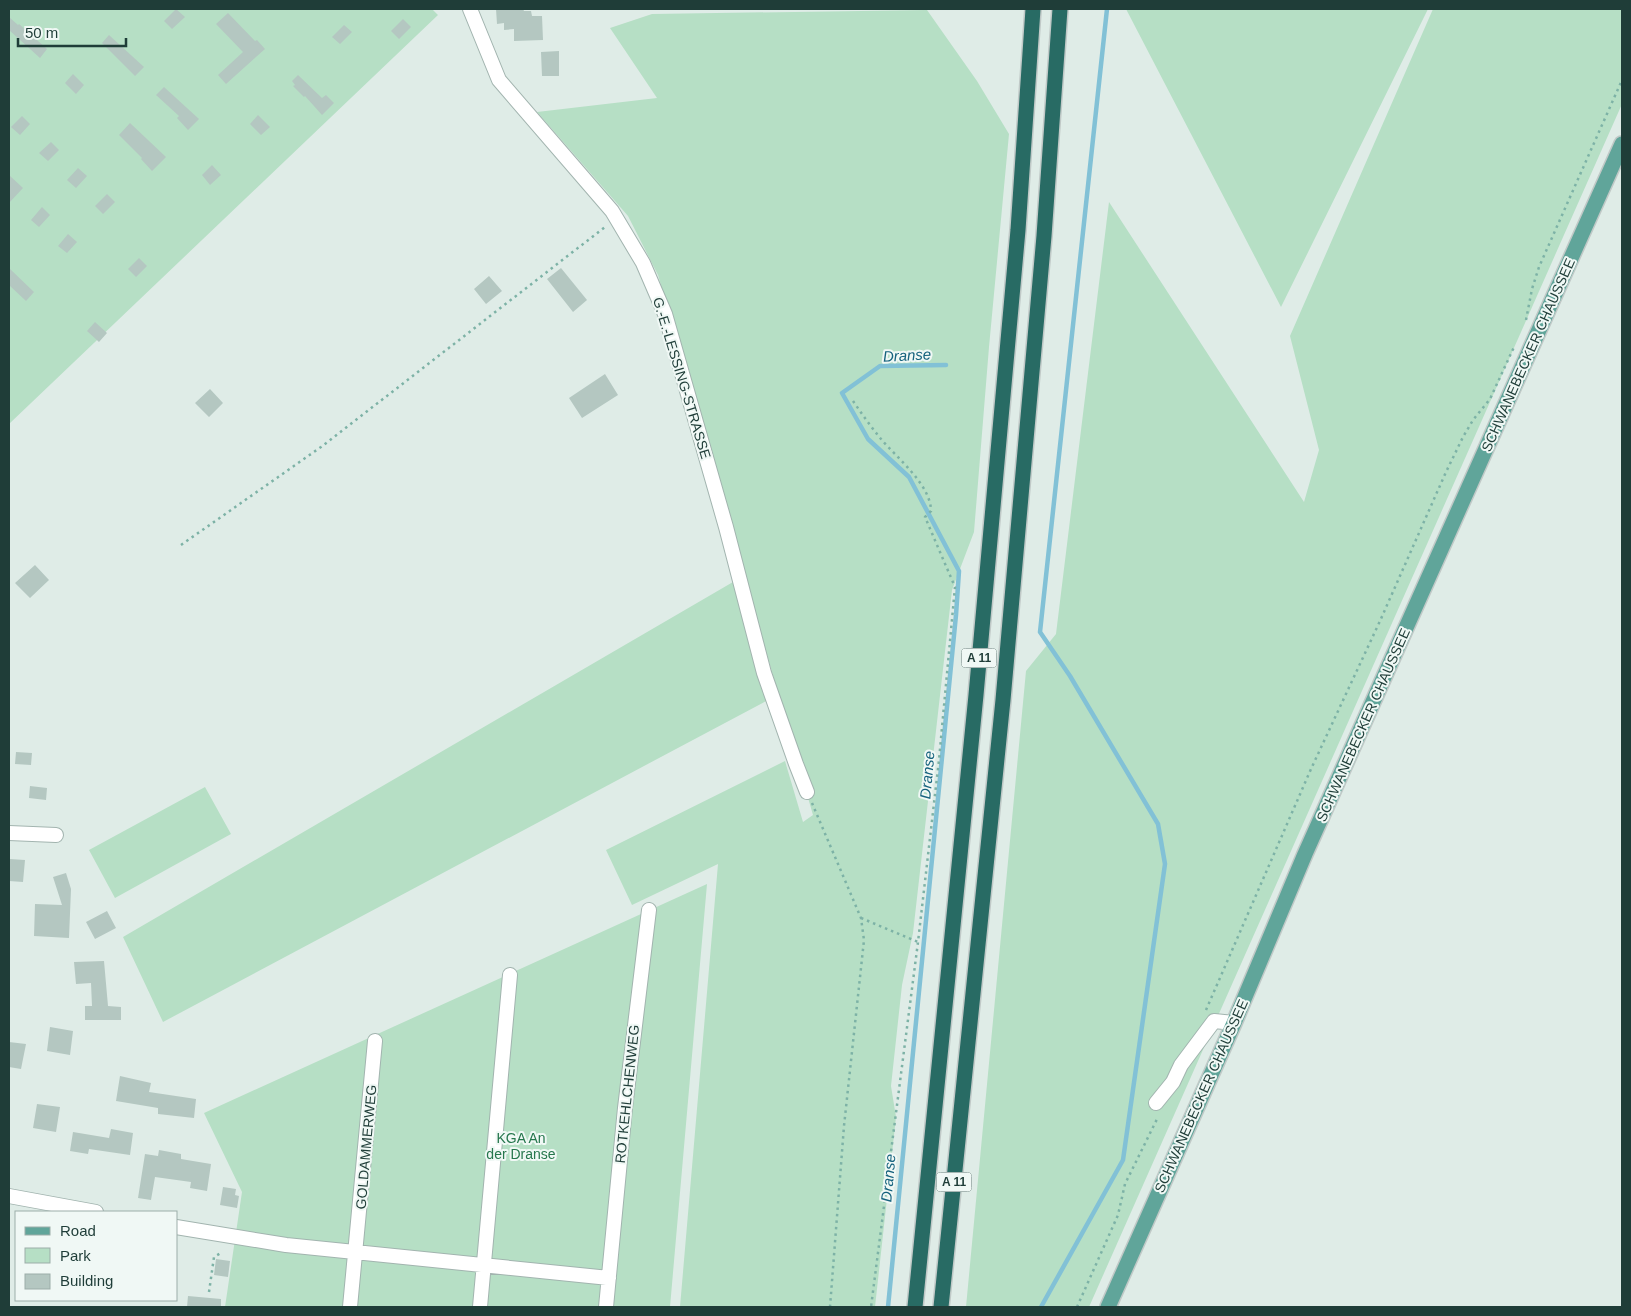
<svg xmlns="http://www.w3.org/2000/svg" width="1631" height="1316" viewBox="0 0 1631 1316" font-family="Helvetica,sans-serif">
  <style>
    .green { fill: #b6dfc5 }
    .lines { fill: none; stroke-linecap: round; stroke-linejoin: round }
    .stream { stroke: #82c1d6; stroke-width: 4.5 }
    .building { fill: #b4c7c1 }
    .minor-casing { stroke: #a2b4af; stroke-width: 16 }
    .major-casing { stroke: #c0c9c7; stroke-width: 18 }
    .highway-casing { stroke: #c0c9c7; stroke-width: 18 }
    .path { stroke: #7db2a6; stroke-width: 2.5; stroke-dasharray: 2.5 4; stroke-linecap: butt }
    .minor { stroke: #fff; stroke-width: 14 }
    .major { stroke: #60a59a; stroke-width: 15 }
    .highway { stroke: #286b64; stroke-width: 15 }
    .labels { text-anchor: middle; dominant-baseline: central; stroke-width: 4; stroke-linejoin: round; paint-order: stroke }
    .shield { fill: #f0f8f5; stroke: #5e7571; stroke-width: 1 }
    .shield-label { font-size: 12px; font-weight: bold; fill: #1f3d38 }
    .street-label { font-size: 14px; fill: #1f3d38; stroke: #f0f8f5 }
    .park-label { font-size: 14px; fill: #26774d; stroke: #f0f8f5 }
    .water-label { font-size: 15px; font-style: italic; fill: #15627d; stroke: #f0f8f5 }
  </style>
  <rect width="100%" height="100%" fill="#dfece7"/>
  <path class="green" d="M9,9h423l6,6 -429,409z
    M1126,9h302l-147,298z
    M1433,9h189v95l-533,1203h-123l60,-636 30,-37 53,-432 195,300 15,-52 -29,-114z
    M927,10l50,71 32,53 -20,213 -15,185 -22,58 -39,343 -11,52 -11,101 5,31 -21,190h-195l38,-443 -86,41 -26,-55 179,-89 18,61 10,-7 -155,-540 -30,-59 -91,-104 120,-14 -47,-70 42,-14z
    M733,582l35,118 -605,322 -40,-85z
    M205,787l26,47 -116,64 -26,-48z
    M707,884l-37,423h-445l17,-115 -38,-79z"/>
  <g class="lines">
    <path class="stream" d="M888,1307l68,-692 3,-44 -50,-94 -41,-38 -26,-46 38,-27 66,-1
      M1041,1307l82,-147 42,-296 -7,-40 -88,-148 -30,-44 67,-623"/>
  </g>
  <path class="building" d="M176,9l9,8 -13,12 -8,-8z
    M496,9h27l1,2h7l1,5h10l1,24 -29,1v-12l-10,1v-7l-7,1z
    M228,13l27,28 2,-1 8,9 -39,35 -8,-9 25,-23 -27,-28z
    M9,17l9,8 1,-1 28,25 -7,9 -31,-28z
    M403,19l8,8 -12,12 -8,-8z
    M344,25l8,7 -12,12 -8,-7z
    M109,35l35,32 -9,9 -33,-33z
    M559,51v25h-17l-1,-24z
    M73,74l11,11 -8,9 -11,-11z
    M298,75l24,23 4,-3 8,8 -12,12 -17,-19 -1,1 -11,-11 2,-1 -3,-4z
    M164,87l35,32 -11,11 -11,-12 2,-2 -23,-21z
    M258,115l12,12 -9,8 -11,-11z
    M22,116l8,8 -10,11 -9,-8z
    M130,123l36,34 -14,14 -11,-12 1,-1 -23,-23z
    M51,142l8,8 -11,11 -9,-8z
    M212,165l9,10 -11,10 -8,-10z
    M78,168l9,8 -11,12 -9,-8z
    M9,175l14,13 -14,15z
    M107,194l8,8 -12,12 -8,-8z
    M42,207l8,8 -11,12 -8,-7z
    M68,234l9,8 -10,11 -9,-7z
    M139,258l8,8 -11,11 -8,-8z
    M9,268l25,24 -8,9 -17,-16z
    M561,268l26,32 -14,12 -26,-33z
    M489,276l13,15 -16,13 -12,-15z
    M95,322l12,11 -8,9 -12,-11z
    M605,374l13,21 -36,23 -13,-20z
    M210,389l13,14 -14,14 -14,-14z
    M35,565l14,15 -19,18 -15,-15z
    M16,752l16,1 -1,12 -16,-1z
    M30,786l17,2 -1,12 -17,-2z
    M9,859l16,1 -2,22 -14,-1z
    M66,873l5,16 -2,49 -35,-2 1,-32 27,1 -9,-28z
    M107,911l9,17 -21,11 -9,-17z
    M104,961l4,45 13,1v13h-36v-14h7l-1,-23 -15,1 -2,-22z
    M50,1027l23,4 -3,24 -23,-4z
    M9,1042l17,2 -5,25 -12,-2z
    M120,1076l31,7 -2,9 47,7 -2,19 -36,-4v-6l-42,-7z
    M37,1104l23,3 -4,25 -23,-4z
    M111,1129l22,4 -3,22 -41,-6 -1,5 -18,-3 3,-19 36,6z
    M159,1150l22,4v5l30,5 -4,27 -17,-3 1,-6 -36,-5 -4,23 -13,-2 7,-44 13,2z
    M223,1187l13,2 -1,6 4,1 -2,12 -17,-3z
    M216,1259l14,2 -2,16 -14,-2z
    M188,1296l33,3v8h-34z"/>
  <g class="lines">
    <g class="minor-casing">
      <path id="minor" d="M470,9l29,71 113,131 31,52 22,51 61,213 38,146 32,91 11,28
        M9,833l47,2
        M1156,1103l17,-21 8,-17 33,-44 20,2
        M9,1196l87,16
        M176,1227l110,18 323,33
        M350,1307l25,-266
        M480,1307l30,-332
        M606,1307l19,-199 24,-198"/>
    </g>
    <g class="major-casing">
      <path id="major" d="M1108,1307l126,-284 71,-169 317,-710"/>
    </g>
    <g class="highway-casing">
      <path id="highway" d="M915,1307l61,-612 42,-465 15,-221
        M941,1307l62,-607 41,-464 16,-227"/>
    </g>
    <path class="path" d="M1526,320l6,-31 7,-22 83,-187
      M853,401c9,13 18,26 28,38 16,19 50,46 50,72l-6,6 30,70 -16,173 -21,182 -47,365
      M181,545l140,-98 284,-220
      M812,803l49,115 3,22 -20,186 -14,181
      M861,918l57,24
      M1206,1010l105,-241 69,-148 66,-149 17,-35 10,-17 17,-21 24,-52
      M209,1292l5,-35 7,-4
      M1077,1307l41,-92 7,-31 33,-67"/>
    <use href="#minor" class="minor"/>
    <use href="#major" class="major"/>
    <use href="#highway" class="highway"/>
  </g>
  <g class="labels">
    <g class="shield">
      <rect x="961.5" y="648.5" width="35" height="19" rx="4"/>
      <rect x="936.5" y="1172.5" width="35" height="19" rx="4"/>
    </g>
    <g class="shield-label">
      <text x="979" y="658">A 11</text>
      <text x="954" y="1182">A 11</text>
    </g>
    <g class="street-label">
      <text transform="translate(1528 355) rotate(-66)">SCHWANEBECKER CHAUSSEE</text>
      <text transform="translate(682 378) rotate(73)">G.-E.-LESSING-STRASSE</text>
      <text transform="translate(1363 725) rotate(-66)">SCHWANEBECKER CHAUSSEE</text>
      <text transform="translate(627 1094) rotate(-84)">ROTKEHLCHENWEG</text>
      <text transform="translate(1201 1096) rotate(-66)">SCHWANEBECKER CHAUSSEE</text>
      <text transform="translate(366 1147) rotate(-85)">GOLDAMMERWEG</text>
    </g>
    <g class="park-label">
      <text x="521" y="1138">KGA An<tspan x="521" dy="16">der Dranse</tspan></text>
    </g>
    <g class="water-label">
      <text transform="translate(907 355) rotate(-3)">Dranse</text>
      <text transform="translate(927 775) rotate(-85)">Dranse</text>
      <text transform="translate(888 1178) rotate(-85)">Dranse</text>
    </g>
  </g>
  <rect width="1631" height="1316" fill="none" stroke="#1f3d38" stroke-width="20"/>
  <rect x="15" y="1211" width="162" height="90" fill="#f0f8f5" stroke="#9cada9"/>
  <rect x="25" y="1227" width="25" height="8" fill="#60a59a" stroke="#9cada9"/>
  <text x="60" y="1236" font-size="15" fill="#1f3d38">Road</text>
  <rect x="25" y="1248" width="25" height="15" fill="#b6dfc5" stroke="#9cada9"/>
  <text x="60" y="1261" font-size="15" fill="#1f3d38">Park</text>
  <rect x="25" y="1274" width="25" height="15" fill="#b4c7c1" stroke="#9cada9"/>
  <text x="60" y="1286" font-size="15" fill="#1f3d38">Building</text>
  <path d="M18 38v8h108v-8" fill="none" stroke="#1f3d38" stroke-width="2.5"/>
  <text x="25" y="38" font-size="15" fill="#1f3d38" stroke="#f0f8f5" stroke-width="4" paint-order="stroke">50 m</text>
</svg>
